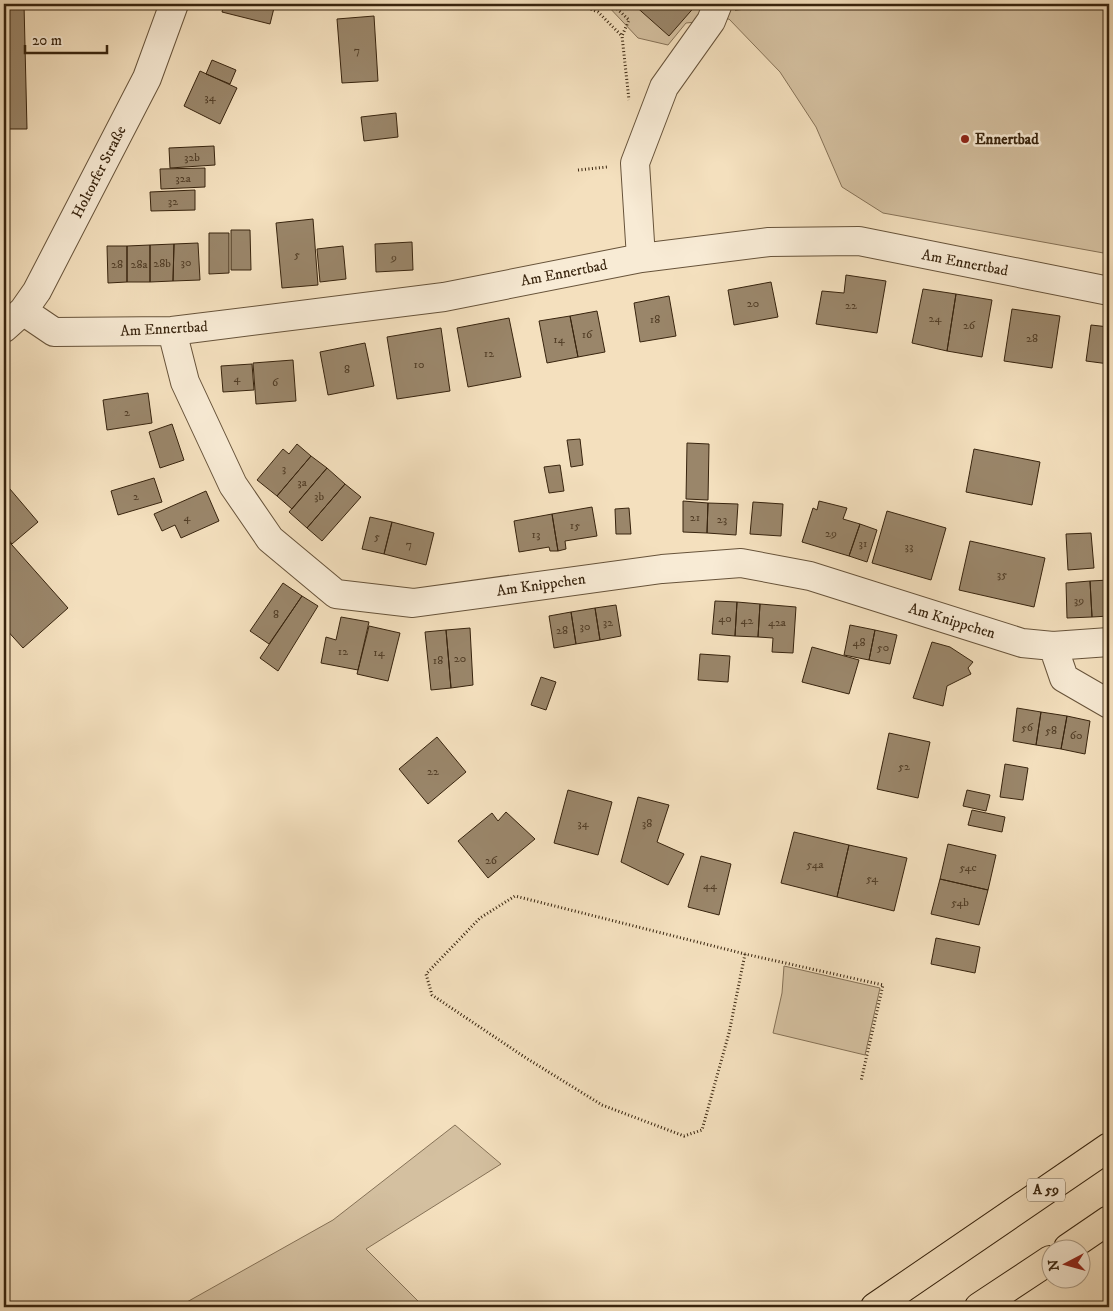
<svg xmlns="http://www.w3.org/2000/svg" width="1113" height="1311" viewBox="0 0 1113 1311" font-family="'IM FELL DW Pica',serif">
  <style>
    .green { fill: #d4c0a0; stroke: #867257 }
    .building { fill: #9a866a; stroke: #38240e }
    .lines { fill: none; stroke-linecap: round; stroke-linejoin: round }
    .minor-casing { stroke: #67533a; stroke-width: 30 }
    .highway-casing { stroke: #38240e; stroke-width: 30 }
    .path { stroke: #38240e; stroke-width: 3; stroke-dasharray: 1 2.5; stroke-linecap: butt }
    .minor { stroke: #f8ebd5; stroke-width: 28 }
    .highway { stroke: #f4e0be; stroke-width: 28 }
    .poi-dot { fill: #8f2418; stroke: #f8ebd5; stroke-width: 2 }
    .labels { text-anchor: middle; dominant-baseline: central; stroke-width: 5; stroke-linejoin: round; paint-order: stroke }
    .number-label { font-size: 12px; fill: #503c25 }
    .shield { fill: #f8ebd5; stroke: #72604a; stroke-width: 1 }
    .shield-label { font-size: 14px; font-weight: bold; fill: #38240e }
    .poi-label { font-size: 15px; font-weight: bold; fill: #38240e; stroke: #f8ebd5; text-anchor: start }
    .street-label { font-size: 15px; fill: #38240e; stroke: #f8ebd5 }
  </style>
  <rect width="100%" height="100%" fill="#f4e0be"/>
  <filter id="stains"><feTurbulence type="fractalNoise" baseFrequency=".004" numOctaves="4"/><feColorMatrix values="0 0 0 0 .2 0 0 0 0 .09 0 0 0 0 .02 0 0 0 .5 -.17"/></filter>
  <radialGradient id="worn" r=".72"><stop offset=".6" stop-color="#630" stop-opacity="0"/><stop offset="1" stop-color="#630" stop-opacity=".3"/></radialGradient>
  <path class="green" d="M606,4h503v250l-226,-41 -41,-26 -26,-60 -36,-55 -51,-53 -43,4 -18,22 -30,-7z
    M784,966l96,22 -15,67 -92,-22 9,-40z
    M455,1125l46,39 -135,85 58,58h-246l155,-87z"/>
  <path class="building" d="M4,4h20l3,125h-23z
    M224,4h51l-5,20 -48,-12z
    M633,4h64l-28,32z
    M734,4h75l-74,6z
    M374,16l4,65 -36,2 -5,-64z
    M212,60l24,10 -6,14 -24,-10z
    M200,71l37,17 -17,36 -36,-18z
    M396,113l2,24 -34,4 -3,-24z
    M214,146l1,19 -45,3 -1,-20z
    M205,168v19l-44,2 -1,-20z
    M195,190v20l-44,1 -1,-19z
    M313,219l5,66 -36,3 -6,-65z
    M231,230h19l1,40h-20z
    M209,233h20v40l-20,1z
    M412,242l1,28 -37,2 -1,-28z
    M198,243l2,37 -27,1 1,-37z
    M174,244l-1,37 -23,1v-37z
    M150,245v37h-23v-36z
    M107,246h20v36l-19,1z
    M343,246l3,33 -26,3 -3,-33z
    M846,275l40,6 -9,52 -61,-9 6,-33 22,2z
    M771,282l7,35 -44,8 -6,-35z
    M923,289l33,5 -9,57 -35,-8z
    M956,294l36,6 -10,57 -35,-6z
    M669,296l7,40 -36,6 -6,-39z
    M1012,309l48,7 -8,52 -48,-7z
    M597,311l8,41 -27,5 -8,-41z
    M570,316l8,41 -31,6 -8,-42z
    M509,318l12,59 -53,10 -11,-59z
    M1091,325l18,2v37l-23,-3z
    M441,328l9,63 -53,8 -10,-62z
    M365,343l9,43 -46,9 -8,-43z
    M293,360l3,41 -40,3 -3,-41z
    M252,364l2,26 -31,2 -2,-26z
    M148,393l4,30 -45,7 -4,-30z
    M172,424l12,36 -24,8 -11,-36z
    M580,439l3,26 -12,2 -4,-27z
    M687,443l22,1 -1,56 -22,-1z
    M297,444l14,12 -34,40 -20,-16 26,-31 6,5z
    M974,449l66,13 -8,43 -66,-13z
    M311,456l16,12 -35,41 -15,-13z
    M560,465l4,26 -15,2 -5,-26z
    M327,468l18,16 -38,44 -18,-16z
    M154,478l8,24 -44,13 -7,-24z
    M4,482l34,40 -26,22 -8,-10z
    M345,484l16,13 -39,44 -15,-13z
    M206,491l13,30 -38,17 -6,-13 -13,6 -8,-17z
    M683,501l25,2 -1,30 -24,-1z
    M819,501l28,7 -4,11 17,5 -11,32 -47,-14 11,-34 4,2z
    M753,502l30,2 -2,32 -31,-2z
    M708,503l30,1 -2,31 -29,-2z
    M592,507l5,29 -32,5 1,8 -8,2 -6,-37z
    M629,508l2,26h-15l-1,-25z
    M887,511l59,17 -15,52 -59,-17z
    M552,514l6,37h-8l-1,-4 -30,5 -5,-31z
    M370,517l22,5 -8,32 -22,-5z
    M392,522l42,11 -8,32 -42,-11z
    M860,524l17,6 -10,32 -18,-6z
    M1091,533l3,35 -26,2 -2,-36z
    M4,536l64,72 -45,40 -19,-21z
    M970,541l75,17 -11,49 -75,-17z
    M1109,580v36l-17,1 -2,-36z
    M1090,581l2,36 -25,1 -1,-35z
    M283,583l19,13 -33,48 -19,-13z
    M302,596l16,10 -40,65 -18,-13z
    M715,601l22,1 -2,34 -23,-2z
    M737,602l23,2 -2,33 -23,-1z
    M760,604l36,3 -3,46 -21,-1 1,-14 -15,-1z
    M616,605l5,31 -21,4 -5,-32z
    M595,608l5,32 -24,4 -5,-32z
    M571,612l5,32 -22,4 -5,-32z
    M341,617l28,5 -11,48 -37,-7 5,-26 10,3z
    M850,625l25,5 -6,30 -25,-5z
    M369,626l31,7 -12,48 -31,-7z
    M470,628l3,57 -22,3 -5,-58z
    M446,630l5,58 -20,2 -6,-58z
    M875,630l22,5 -7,29 -21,-4z
    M932,642l18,5 23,15 -5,6 3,6 -24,12 -4,20 -30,-8z
    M812,647l47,13 -10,34 -47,-12z
    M700,654l30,2 -2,26 -30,-2z
    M541,677l15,5 -10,28 -15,-5z
    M1017,708l24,4 -5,33 -23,-4z
    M1041,712l26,4 -6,33 -25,-4z
    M1067,716l23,5 -5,33 -24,-5z
    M889,733l41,9 -12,56 -41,-9z
    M437,737l29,35 -38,32 -29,-35z
    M1005,764l23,4 -5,32 -23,-3z
    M568,790l44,12 -14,53 -44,-12z
    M967,790l23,5 -4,16 -23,-5z
    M638,797l31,8 -12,37 27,12 -16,31 -47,-23z
    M972,810l33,7 -3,15 -34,-7z
    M506,812l29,27 -47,39 -30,-37 34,-28 6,8z
    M794,832l55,13 -12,52 -56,-14z
    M948,844l48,11 -8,35 -48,-11z
    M849,845l58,13 -13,53 -57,-14z
    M701,856l30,8 -12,51 -31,-8z
    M940,879l48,11 -9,35 -48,-11z
    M936,938l44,9 -5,26 -44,-9z"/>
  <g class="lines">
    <g class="minor-casing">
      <path id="minor" d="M641,258l-6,-95 29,-76 47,-66 6,-15
        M23,311l31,21 118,-1 272,-34 197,-39 128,-16 90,-1 250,50
        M4,328l19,-17 14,-20 110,-213 27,-74
        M172,331l13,51 48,103 37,54 66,55 77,9 249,-34 79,-6 69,13 212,67 31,3 56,-4
        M1053,646l11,32 45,26"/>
    </g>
    <g class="highway-casing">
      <path id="highway" d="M1068,1248l41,-28
        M875,1307l234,-160
        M979,1307l71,-47"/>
    </g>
    <path class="path" d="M578,4l20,8 24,24
      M612,4l17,16 -7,16 7,64
      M578,170l29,-3
      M745,954l-16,79 -27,97 -18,6 -82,-31 -76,-47 -94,-63 -6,-21 54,-56 35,-22 230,58 138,31 -22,96"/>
    <use href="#minor" class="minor"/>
    <use href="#highway" class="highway"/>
  </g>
  <circle class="poi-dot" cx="965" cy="139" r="5"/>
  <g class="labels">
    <g class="number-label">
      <text x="357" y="50">7</text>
      <text x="210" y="97">34</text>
      <text x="192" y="157">32b</text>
      <text x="183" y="178">32a</text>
      <text x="173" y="201">32</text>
      <text x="297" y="254">5</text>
      <text x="394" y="257">9</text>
      <text x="186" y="262">30</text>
      <text x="162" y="263">28b</text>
      <text x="117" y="264">28</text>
      <text x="139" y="264">28a</text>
      <text x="753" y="303">20</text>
      <text x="851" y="305">22</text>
      <text x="935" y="318">24</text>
      <text x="655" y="319">18</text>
      <text x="969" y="325">26</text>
      <text x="587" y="334">16</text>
      <text x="1032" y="338">28</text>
      <text x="559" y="339">14</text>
      <text x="489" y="353">12</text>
      <text x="419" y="364">10</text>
      <text x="347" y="369">8</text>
      <text x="237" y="378">4</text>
      <text x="275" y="382">6</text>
      <text x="127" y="412">2</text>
      <text x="284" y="468">3</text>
      <text x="302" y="482">3a</text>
      <text x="136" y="496">2</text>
      <text x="319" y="496">3b</text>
      <text x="187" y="517">4</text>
      <text x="695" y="517">21</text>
      <text x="722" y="519">23</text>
      <text x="575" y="525">15</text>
      <text x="831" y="533">29</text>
      <text x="536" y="534">13</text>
      <text x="377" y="536">5</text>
      <text x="863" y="543">31</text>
      <text x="409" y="544">7</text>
      <text x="909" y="546">33</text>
      <text x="1002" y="574">35</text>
      <text x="1079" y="600">39</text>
      <text x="276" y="614">8</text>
      <text x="725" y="618">40</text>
      <text x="747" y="620">42</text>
      <text x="608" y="622">32</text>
      <text x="777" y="622">42a</text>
      <text x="585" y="626">30</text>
      <text x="562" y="630">28</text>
      <text x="859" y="642">48</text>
      <text x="883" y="647">50</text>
      <text x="343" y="651">12</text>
      <text x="379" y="652">14</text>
      <text x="460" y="658">20</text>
      <text x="438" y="660">18</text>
      <text x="1027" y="727">56</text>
      <text x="1051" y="730">58</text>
      <text x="1076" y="735">60</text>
      <text x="904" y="766">52</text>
      <text x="433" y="771">22</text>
      <text x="583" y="823">34</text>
      <text x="647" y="823">38</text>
      <text x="491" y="860">26</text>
      <text x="815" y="864">54a</text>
      <text x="968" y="867">54c</text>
      <text x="872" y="878">54</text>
      <text x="710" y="885">44</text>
      <text x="960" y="902">54b</text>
    </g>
    <rect class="shield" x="1027" y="1178.5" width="38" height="23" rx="4"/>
    <g class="shield-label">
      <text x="1046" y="1190">A 59</text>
    </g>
    <g class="poi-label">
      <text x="975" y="139">Ennertbad</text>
    </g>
    <g class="street-label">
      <text transform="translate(99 172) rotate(-63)">Holtorfer Straße</text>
      <text transform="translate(965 263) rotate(11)">Am Ennertbad</text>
      <text transform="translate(564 273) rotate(-11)">Am Ennertbad</text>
      <text transform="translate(164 329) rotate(-3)">Am Ennertbad</text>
      <text transform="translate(541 585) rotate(-8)">Am Knippchen</text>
      <text transform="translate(952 621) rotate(17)">Am Knippchen</text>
    </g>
  </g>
  <rect width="1113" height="1311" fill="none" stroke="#f4e0be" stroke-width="20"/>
  <rect x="5" y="5" width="1103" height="1301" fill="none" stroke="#38240e" stroke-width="2.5"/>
  <rect x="10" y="10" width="1093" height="1291" fill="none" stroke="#38240e"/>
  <g transform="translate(1066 1264) rotate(264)"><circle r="24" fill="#f8ebd5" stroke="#ab9b85"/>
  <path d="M0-4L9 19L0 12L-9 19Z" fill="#8f2418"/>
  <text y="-8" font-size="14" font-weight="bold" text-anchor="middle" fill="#38240e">N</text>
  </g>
  <path d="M25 45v8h82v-8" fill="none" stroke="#38240e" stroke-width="2.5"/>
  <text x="32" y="45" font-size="15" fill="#38240e" stroke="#f8ebd5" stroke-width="4" paint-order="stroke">20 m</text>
  <rect width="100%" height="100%" filter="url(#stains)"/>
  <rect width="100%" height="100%" fill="url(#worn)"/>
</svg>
